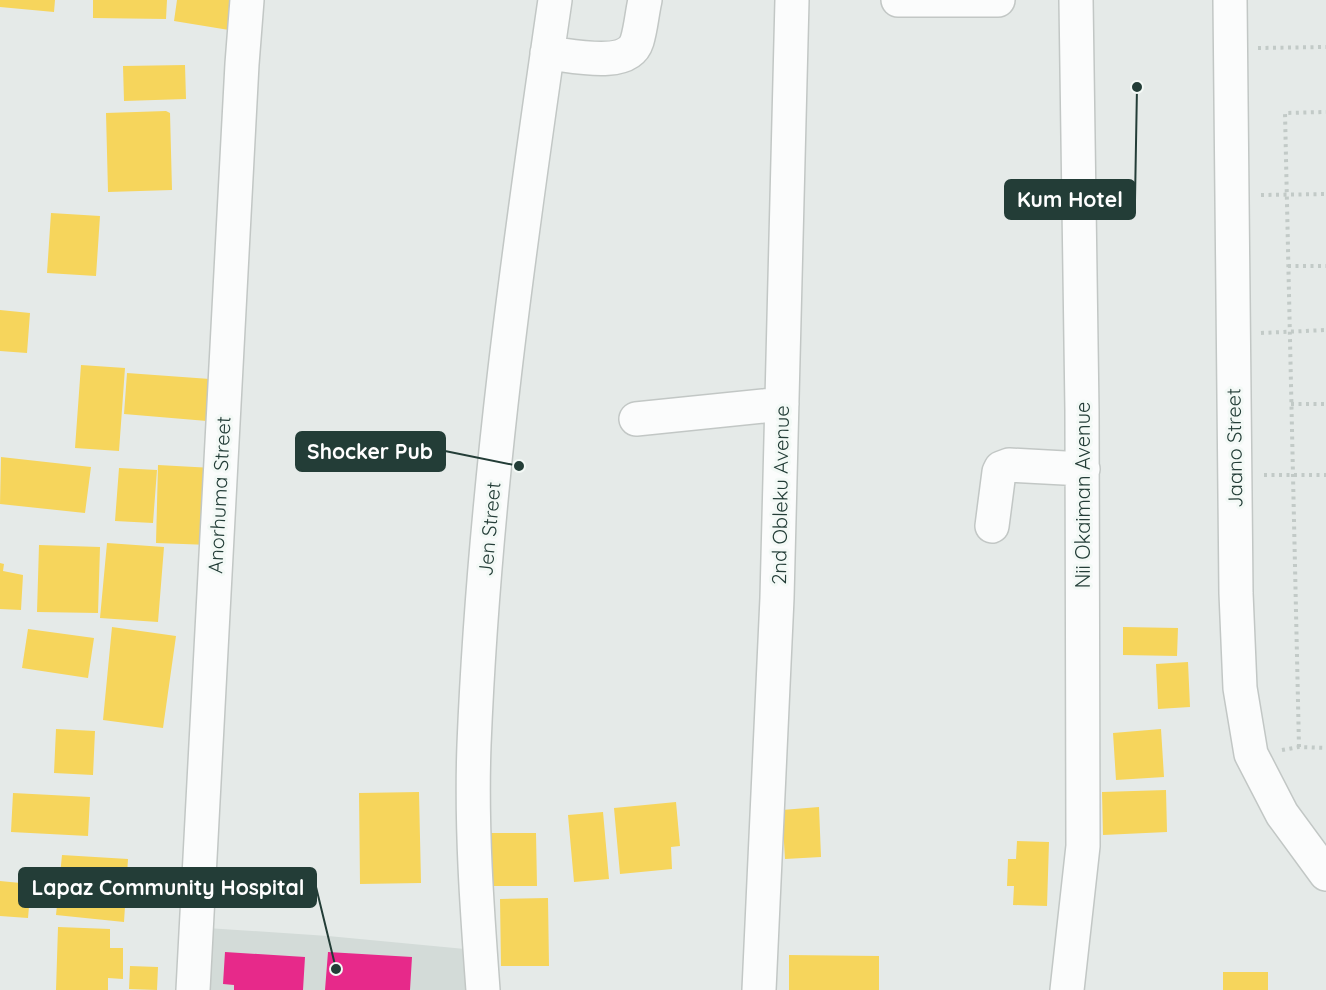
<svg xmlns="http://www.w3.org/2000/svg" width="1326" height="990" viewBox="0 0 1326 990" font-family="Quicksand,sans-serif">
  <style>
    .built { fill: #d3dbd8 }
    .homes { fill: #f6d55c }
    .health { fill: #e7298a }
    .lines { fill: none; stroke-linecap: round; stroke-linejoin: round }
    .minor-casing { stroke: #c2c7c5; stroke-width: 36 }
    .path { stroke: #c2cac7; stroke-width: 4; stroke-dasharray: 3 4.5; stroke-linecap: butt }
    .minor { stroke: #fbfcfc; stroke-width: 33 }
    .labels { text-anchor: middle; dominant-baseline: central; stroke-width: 6; stroke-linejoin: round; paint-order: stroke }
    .street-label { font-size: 20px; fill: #233d37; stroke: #f3f9f6 }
    .leader { fill: none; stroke: #233d37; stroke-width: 2 }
    .callout-dot { fill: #233d37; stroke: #f3f9f6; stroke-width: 2 }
    .callout { fill: #233d37; stroke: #233d37; stroke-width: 2 }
    .callout-label { font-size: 21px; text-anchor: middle; font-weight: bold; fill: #fff }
  </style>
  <rect width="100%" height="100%" fill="#e5eae8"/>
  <path class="built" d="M207,928l121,8 137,13 3,41h-262z"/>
  <path class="homes" d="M0,0h55l-1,12 -54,-5z
    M93,0h74l-1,19 -73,-1z
    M177,0h57l-5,30 -55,-9z
    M185,65l1,34 -62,2 -1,-35z
    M166,111l4,2 2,77 -64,2 -2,-79z
    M51,213l49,3 -4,60 -49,-3z
    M0,310l30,3 -3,40 -27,-2z
    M81,365l44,3 -6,83 -44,-3z
    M127,373l83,6 -3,42 -83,-7z
    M1,457l90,10 -6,46 -85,-9z
    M158,465l55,3 -3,77 -54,-2z
    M119,468l38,2 -4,53 -38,-2z
    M107,543l57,4 -6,75 -58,-4z
    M39,545l61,2 -2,66 -61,-1z
    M0,563l4,1 -1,7 20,4 -2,35 -21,-1z
    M112,627l64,9 -13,92 -60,-8z
    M1123,627l55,1 -1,28 -54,-1z
    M28,629l66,9 -6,40 -66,-10z
    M1188,662l2,45 -32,2 -2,-45z
    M56,729l39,2 -2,44 -39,-2z
    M1161,729l3,48 -48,3 -3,-47z
    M1166,790l1,42 -64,3 -1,-43z
    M419,792l2,91 -61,1 -1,-91z
    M13,793l77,4 -2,39 -77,-4z
    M676,802l4,44 -9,1 1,22 -52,5 -6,-66z
    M819,807l2,50 -36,2 -3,-49z
    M603,812l6,67 -35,3 -6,-67z
    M490,833h46l1,53h-46z
    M1017,841l32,1 -2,64 -34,-1 1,-19h-7l1,-27h8z
    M62,855l66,4 -4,63 -68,-7z
    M0,881l31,3 -3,34 -28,-2z
    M548,898l1,68h-48l-1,-67z
    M58,927l52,2v19h13v31l-15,-1v12h-52z
    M789,955l90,1v34h-90z
    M130,966l28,1 -1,23 -28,-1z
    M1223,972h45v18h-45z"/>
  <path class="health" d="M225,952l80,5 -2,33h-69v-5l-11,-1z
    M328,952l84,5 -2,33h-85z"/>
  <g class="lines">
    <g class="minor-casing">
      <path id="minor" d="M898,0h100
        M1230,0l6,593 4,95 11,66 31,60 44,60
        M547,53c24,2 81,17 90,-12 4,-13 5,-28 8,-41
        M636,419l146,-15
        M992,526l7,-54 2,-4 8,-3 74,4
        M193,990l49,-926 5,-64
        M483,990c-6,-81 -12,-163 -9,-245 10,-250 45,-498 81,-745
        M759,990l18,-392 15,-598
        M1067,990l16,-144 -1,-435 -6,-411"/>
    </g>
    <path class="path" d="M1258,48l68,-1
      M1261,195l65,-1
      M1288,266h38
      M1261,333l65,-3
      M1291,404h35
      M1264,475h62
      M1299,747l-14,-634 41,-1
      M1282,750l17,-3 27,1"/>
    <use href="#minor" class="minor"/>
  </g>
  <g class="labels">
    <g class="street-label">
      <text transform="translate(1234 448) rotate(-91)">Jaano Street</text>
      <text transform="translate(219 495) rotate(-87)">Anorhuma Street</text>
      <text transform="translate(780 495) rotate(-89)">2nd Obleku Avenue</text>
      <text transform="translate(1082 495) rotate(-90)">Nii Okaiman Avenue</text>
      <text transform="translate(489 529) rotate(-85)">Jen Street</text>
    </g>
  </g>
  <path class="leader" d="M1137 87L1135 200M519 466L445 451M336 969L316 887"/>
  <g class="callout-dot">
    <circle cx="1137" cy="87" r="6"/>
    <circle cx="519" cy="466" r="6"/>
    <circle cx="336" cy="969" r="6"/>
  </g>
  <g class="callout">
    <rect x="1005" y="180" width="130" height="39" rx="6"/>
    <rect x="296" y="432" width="149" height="39" rx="6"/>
    <rect x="19" y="868" width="297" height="39" rx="6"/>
  </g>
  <g class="callout-label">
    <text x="1070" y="207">Kum Hotel</text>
    <text x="370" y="459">Shocker Pub</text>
    <text x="168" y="895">Lapaz Community Hospital</text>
  </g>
</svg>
